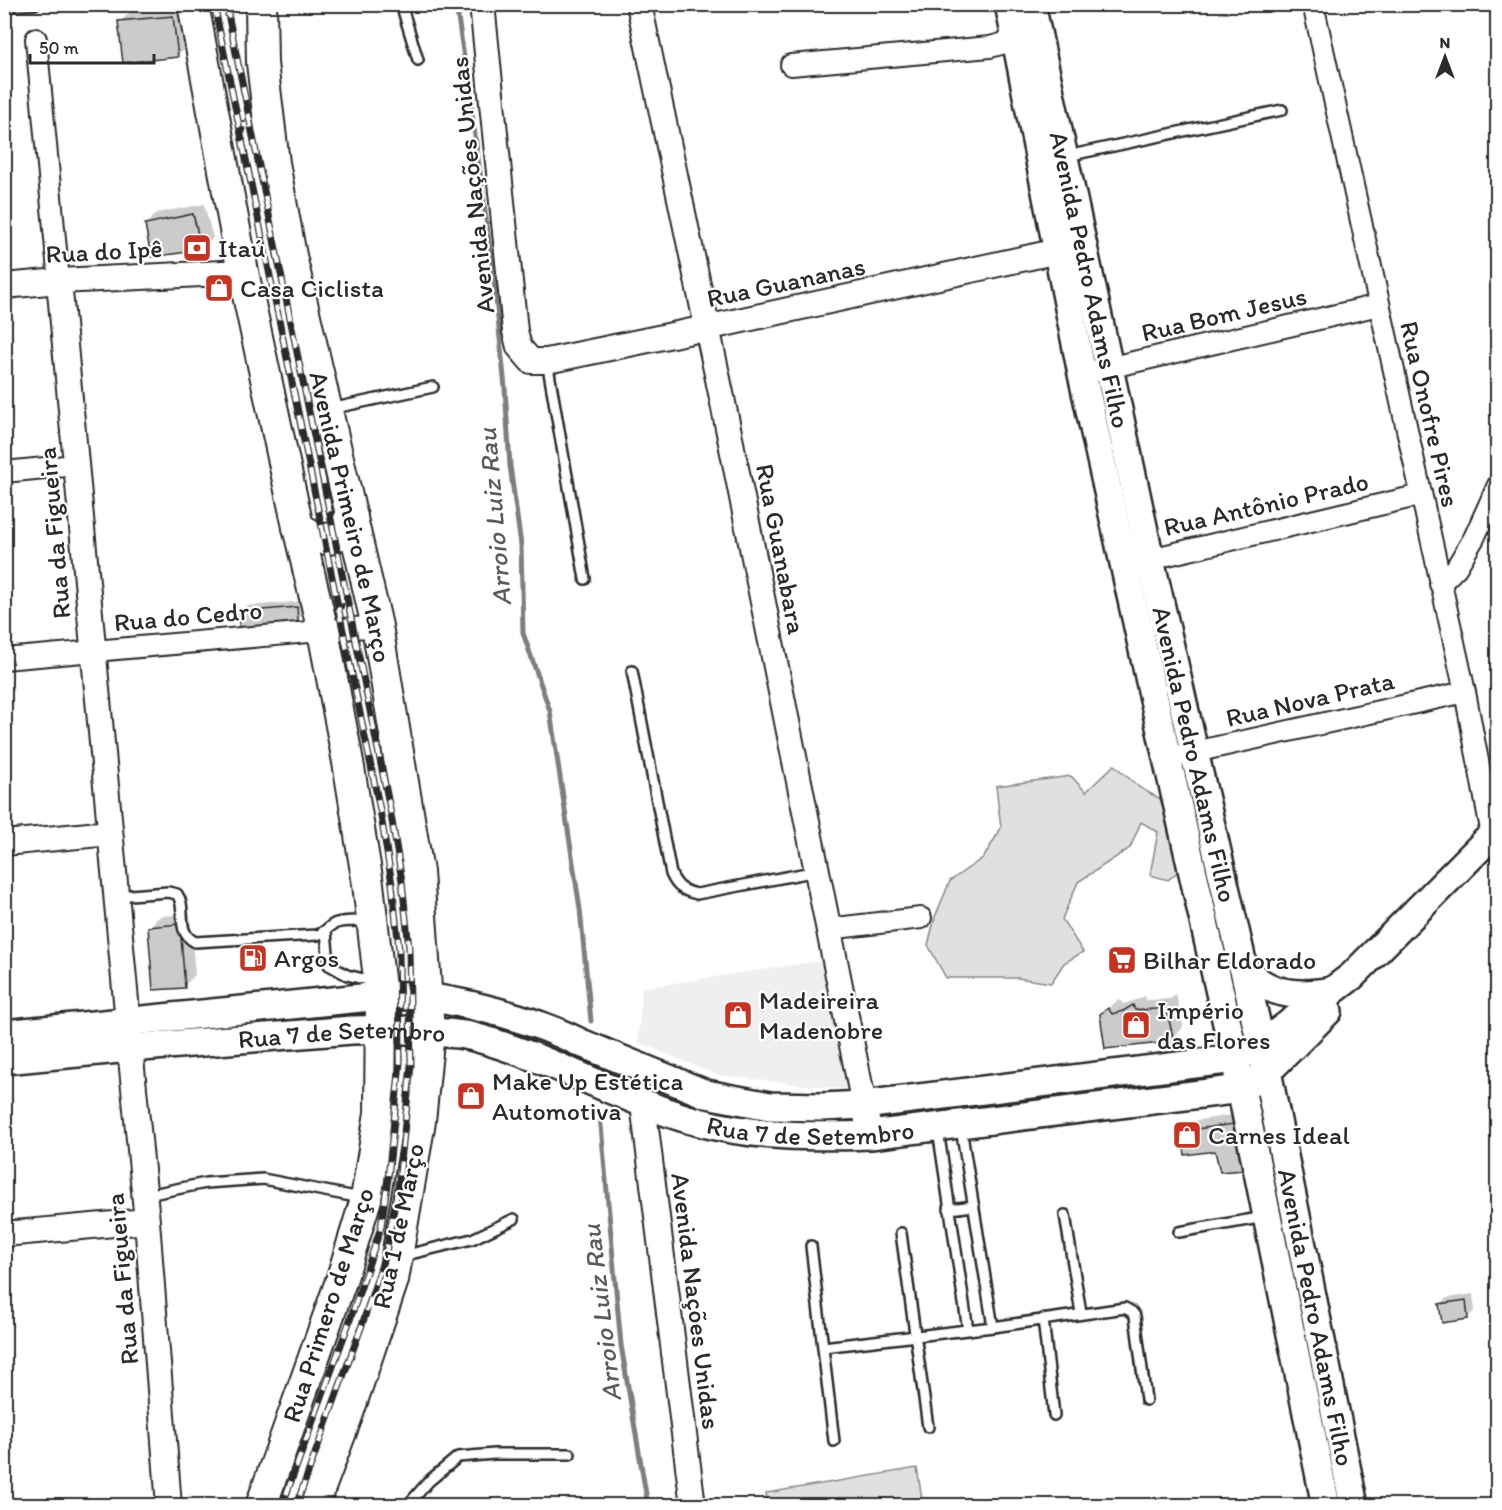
<svg xmlns="http://www.w3.org/2000/svg" width="1502" height="1510" viewBox="0 0 1502 1510" font-family="Itim,sans-serif">
  <style>
    .built { fill: #efefef }
    .green { fill: #e0e0e0; stroke: #868686; stroke-width: 1.5 }
    .shadow { fill: #0003 }
    .lines { fill: none; stroke-linecap: round; stroke-linejoin: round }
    .stream { stroke: #7e7e7e; stroke-width: 5 }
    .building { fill: #cbcbcb; stroke: #2b2b2b; stroke-width: 1.5 }
    .service-casing { stroke: #2b2b2b; stroke-width: 14 }
    .minor-casing { stroke: #2b2b2b; stroke-width: 24 }
    .tertiary-casing { stroke: #2b2b2b; stroke-width: 28 }
    .secondary-casing { stroke: #2b2b2b; stroke-width: 32 }
    .primary-casing { stroke: #2b2b2b; stroke-width: 34 }
    .path { stroke: #2b2b2b; stroke-width: 3; stroke-dasharray: 6 4.5; stroke-linecap: butt }
    .service { stroke: #fff; stroke-width: 9 }
    .minor { stroke: #fff; stroke-width: 20 }
    .tertiary { stroke: #fff; stroke-width: 24 }
    .secondary { stroke: #fff; stroke-width: 27 }
    .primary { stroke: #fff; stroke-width: 30 }
    .rail-casing { stroke: #2b2b2b; stroke-width: 7 }
    .rail { stroke: #fff; stroke-width: 4.5; stroke-dasharray: 14; stroke-linecap: butt }
    .labels { text-anchor: middle; dominant-baseline: central; stroke-width: 4.5; stroke-linejoin: round; paint-order: stroke }
    .street-label { font-size: 26px; fill: #2b2b2b; stroke: #fff }
    .poi-label { font-size: 26px; fill: #2b2b2b; stroke: #fff; text-anchor: start }
    .water-label { font-size: 27px; font-style: italic; fill: #5c5c5c; stroke: #fff }
  </style>
  <rect width="100%" height="100%" fill="#fff"/>
  <filter id="ink" filterUnits="userSpaceOnUse"><feTurbulence type="fractalNoise" baseFrequency=".0167" numOctaves="2"/><feDisplacementMap in="SourceGraphic" scale="12" xChannelSelector="R" yChannelSelector="G"/><feConvolveMatrix kernelMatrix="1 2 1 2 8 2 1 2 1" color-interpolation-filters="sRGB"/></filter>
  <g filter="url(#ink)">
    <path class="built" d="M826,960l24,130 -133,-15 -79,-33 4,-54z"/>
    <path class="green" d="M1114,765l26,23 26,14 16,66 -14,12 -18,-5 8,-43 -17,-10 -11,26 -52,34 -16,37 21,33 -19,11 -13,20 -33,-5h-72l-18,-33 7,-28 15,-36 34,-24 17,-29 -5,-42 75,-10 15,16z
      M917,1468l6,37h-155l-2,-12z"/>
    <path class="shadow" d="M184,6l4,39 -11,11 -57,-34 11,-11z
      M204,204l9,34 -11,10 -56,-24 11,-11z
      M304,601l1,12 -13,13 -52,-13 7,-7z
      M190,914l5,61 -11,11 -35,-59 11,-11z
      M1176,994l7,31 -1,4 -12,11 -68,-26 17,-15 4,5 13,-4 9,-4 1,4 24,-1z
      M1244,1113l10,44 -33,13 -5,-21 -33,-17 11,-11z
      M1473,1294l2,16 -7,7 -28,-12 7,-7z"/>
    <g class="lines">
      <path class="stream" d="M456,4l14,94 24,181 11,109 5,78 11,79 2,88 27,78 30,198 11,112
        M600,1115l21,230 27,161"/>
    </g>
    <path class="building" d="M173,16l5,41 -55,6 -5,-42z
      M193,214l9,36 -51,7 -6,-33z
      M297,607l1,14 -5,7 -53,4 -1,-20z
      M180,924l5,64 -32,2 -5,-63z
      M1165,1003l8,34 -2,5 -66,7 -5,-35 8,-6 4,6 11,-3 10,-6 2,5 22,-1z
      M1234,1124l10,46 -24,2 -5,-21 -30,4 -4,-24z
      M1466,1300l2,19 -26,4 -3,-19z"/>
    <g class="lines">
      <g class="service-casing">
        <path id="service" d="M401,4l17,56
          M4,6l31,-2
          M1067,156l215,-46
          M547,361l38,218
          M330,409l103,-22
          M632,671l39,203c6,13 12,17 26,20l120,-23
          M118,896l50,-4 9,2c11,15 -3,37 18,48l122,-7c7,-2 10,-7 17,-11 7,-4 26,-3 35,-3
          M326,931l3,34 18,10 29,7
          M961,1128l32,199
          M938,1130l30,200
          M147,1195l59,-12 57,-4 98,19
          M949,1209l25,-3
          M1065,1215l16,98
          M1179,1232l86,-15
          M901,1233l27,194
          M811,1246l23,195
          M402,1256l70,-17 42,-20
          M1043,1319l11,96
          M823,1347l170,-20 132,-19 7,4 3,4 11,84
          M407,1506l22,-25 29,-24 37,-3h75"/>
      </g>
      <g class="minor-casing">
        <path id="minor" d="M1313,4l152,688 27,143
          M36,39l23,242
          M791,65l199,-18 26,-7
          M1082,374l297,-69
          M4,472l72,-7
          M1138,562l283,-67
          M1440,584l16,-16 18,-30 24,-53
          M4,659l373,-33
          M1181,755l284,-63
          M828,929l93,-11"/>
      </g>
      <g class="tertiary-casing">
        <path id="tertiary" d="M482,4l33,327 4,16 12,14h16l159,-33 352,-77
          M639,4l83,394 148,737
          M59,281l69,741
          M4,286l55,-5 184,-9
          M4,843l106,-10
          M130,1048l17,173 22,285
          M643,1104l50,402
          M4,1234l143,-13"/>
      </g>
      <g class="secondary-casing">
        <g id="secondary">
          <path d="M1009,4l73,370 85,384 68,301 91,447"/>
          <path id="s1" d="M1031,4l119,555 116,507 88,440"/>
          <path d="M1243,967c6,6 12,12 18,16 22,14 47,12 71,8"/>
          <path d="M4,1034l377,-38c58,-4 148,21 200,47l125,51 64,12 52,1 41,-2 372,-46 26,-14 91,-69 146,-147"/>
          <path id="s2" d="M4,1060l126,-12 222,-18c26,-1 51,-1 77,2 15,1 30,1 45,5 45,12 89,32 131,50 31,13 62,27 94,35 56,15 113,15 171,13l371,-46 26,-17 61,-61"/>
        </g>
      </g>
      <g class="primary-casing">
        <g id="primary">
          <path d="M193,4l50,268 55,255 25,104 25,131 20,122 13,112 -1,117 -14,86 -25,82 -80,225"/>
          <path id="s3" d="M261,4l1,59 12,100 17,93 86,370 41,246 11,160 -9,89 -27,159 -46,136 -34,90"/>
          <path d="M298,527c12,8 28,19 42,6 4,-4 8,-11 12,-16"/>
        </g>
      </g>
      <path class="path" d="M244,144v-24
        M342,609l3,-14"/>
      <use href="#service" class="service"/>
      <use href="#minor" class="minor"/>
      <use href="#tertiary" class="tertiary"/>
      <use href="#secondary" class="secondary"/>
      <use href="#primary" class="primary"/>
      <g class="rail-casing">
        <path id="rail" d="M214,4l166,806 12,74 7,65 1,114 -12,115 -7,49 -31,93 -68,186
          M226,4l164,805 12,72 7,67 1,59 1,58 -12,116 -13,71 -24,73 -66,181"/>
      </g>
      <use href="#rail" class="rail"/>
    </g>
  </g>
  <defs>
    <g id="bank-square" transform="scale(1.5)"><rect x="-9" y="-9" width="18" height="18" rx="4" fill="#c8321e" stroke="#fff"/><path d="M-6-4H6V4H-6ZM0-2.3a2.3 2.3 0 1 0 0 4.6a2.3 2.3 0 1 0 0-4.6Z" fill="#fff"/></g>
    <g id="shop-square" transform="scale(1.5)"><rect x="-9" y="-9" width="18" height="18" rx="4" fill="#c8321e" stroke="#fff"/><path d="M-5-2.5h2.3a2.7 3.5 0 0 1 5.4 0H5L5.5 6h-11ZM-1.5-2.5h3a1.5 2.3 0 0 0-3 0Z" fill="#fff"/></g>
    <g id="fuel-square" transform="scale(1.5)"><rect x="-9" y="-9" width="18" height="18" rx="4" fill="#c8321e" stroke="#fff"/><path d="M-5.5-6h7V0h2V4h1.3V-2.5L3-4.5l.8-.8L6-3V5H2.5V1h-1V6h-7ZM-4.2-4.7v3.2H.2V-4.7Z" fill="#fff"/></g>
    <g id="supermarket-square" transform="scale(1.5)"><rect x="-9" y="-9" width="18" height="18" rx="4" fill="#c8321e" stroke="#fff"/><path d="M-6-5.5h2.5l.6 2H6L4.5 2H-2.5L-4.4-4H-6ZM-1.5 3.2a1.3 1.3 0 1 0 .1 0ZM3 3.2a1.3 1.3 0 1 0 .1 0Z" fill="#fff"/></g>
  </defs>
  <g fill-rule="evenodd">
    <use href="#bank-square" x="197" y="248"/>
    <use href="#shop-square" x="219" y="288"/>
    <use href="#fuel-square" x="253" y="958"/>
    <use href="#supermarket-square" x="1122" y="960"/>
    <use href="#shop-square" x="738" y="1015"/>
    <use href="#shop-square" x="1136" y="1025"/>
    <use href="#shop-square" x="471" y="1096"/>
    <use href="#shop-square" x="1187" y="1135"/>
  </g>
  <g class="labels">
    <g class="street-label">
      <text transform="translate(472 185) rotate(-96)">Avenida Nações Unidas</text>
      <text transform="translate(104 251) rotate(-3)">Rua do Ipê</text>
      <text stroke="none"><textPath href="#s1" startOffset="282">Avenida Pedro Adams Filho</textPath></text>
      <text transform="translate(786 282) rotate(-12)">Rua Guananas</text>
      <text transform="translate(1224 314) rotate(-13)">Rua Bom Jesus</text>
      <text transform="translate(1430 414) rotate(77)">Rua Onofre Pires</text>
      <text transform="translate(1266 504) rotate(-13)">Rua Antônio Prado</text>
      <text stroke="none"><textPath href="#s3" startOffset="522">Avenida Primeiro de Março</textPath></text>
      <text transform="translate(54 533) rotate(-95)">Rua da Figueira</text>
      <text transform="translate(781 549) rotate(79)">Rua Guanabara</text>
      <text transform="translate(188 616) rotate(-5)">Rua do Cedro</text>
      <text transform="translate(1310 699) rotate(-13)">Rua Nova Prata</text>
      <text stroke="none"><textPath href="#s1" startOffset="768">Avenida Pedro Adams Filho</textPath></text>
      <text stroke="none"><textPath href="#s2" startOffset="339">Rua 7 de Setembro</textPath></text>
      <text stroke="none"><textPath href="#s2" startOffset="825">Rua 7 de Setembro</textPath></text>
      <text transform="translate(398 1226) rotate(-78)">Rua 1 de Março</text>
      <text transform="translate(122 1279) rotate(-95)">Rua da Figueira</text>
      <text transform="translate(696 1301) rotate(83)">Avenida Nações Unidas</text>
      <text transform="translate(328 1305) rotate(-72)">Rua Primero de Março</text>
      <text stroke="none"><textPath href="#s1" startOffset="1344">Avenida Pedro Adams Filho</textPath></text>
    </g>
    <g class="poi-label">
      <text x="218" y="248">Itaú</text>
      <text x="240" y="288">Casa Ciclista</text>
      <text x="274" y="958">Argos</text>
      <text x="1143" y="960">Bilhar Eldorado</text>
      <text x="759" y="1000">Madeireira<tspan x="759" dy="30">Madenobre</tspan></text>
      <text x="1157" y="1010">Império<tspan x="1157" dy="30">das Flores</tspan></text>
      <text x="492" y="1081">Make Up Estética<tspan x="492" dy="30">Automotiva</tspan></text>
      <text x="1208" y="1135">Carnes Ideal</text>
    </g>
    <g class="water-label">
      <text transform="translate(494 517) rotate(-95)">Arroio Luiz Rau</text>
      <text transform="translate(601 1313) rotate(-97)">Arroio Luiz Rau</text>
    </g>
  </g>
  <rect width="1502" height="1510" fill="none" stroke="#fff" stroke-width="24"/>
  <rect x="12" y="12" width="1478" height="1486" fill="none" stroke="#2b2b2b" stroke-width="2" filter="url(#ink)"/>
  <g transform="translate(1445 57)" stroke="#ffffff" stroke-width="4.5" paint-order="stroke">
  <path d="M0-4.5L10 22L0 15L-10 22Z" fill="#2b2b2b"/>
  <text y="-9" font-size="16" font-weight="bold" text-anchor="middle" fill="#2b2b2b">N</text>
  </g>
  <path d="M30 54v9h124v-9" fill="none" stroke="#2b2b2b" stroke-width="3"/>
  <text x="39" y="54" font-size="18" fill="#2b2b2b" stroke="#ffffff" stroke-width="4.5" paint-order="stroke">50 m</text>
</svg>
